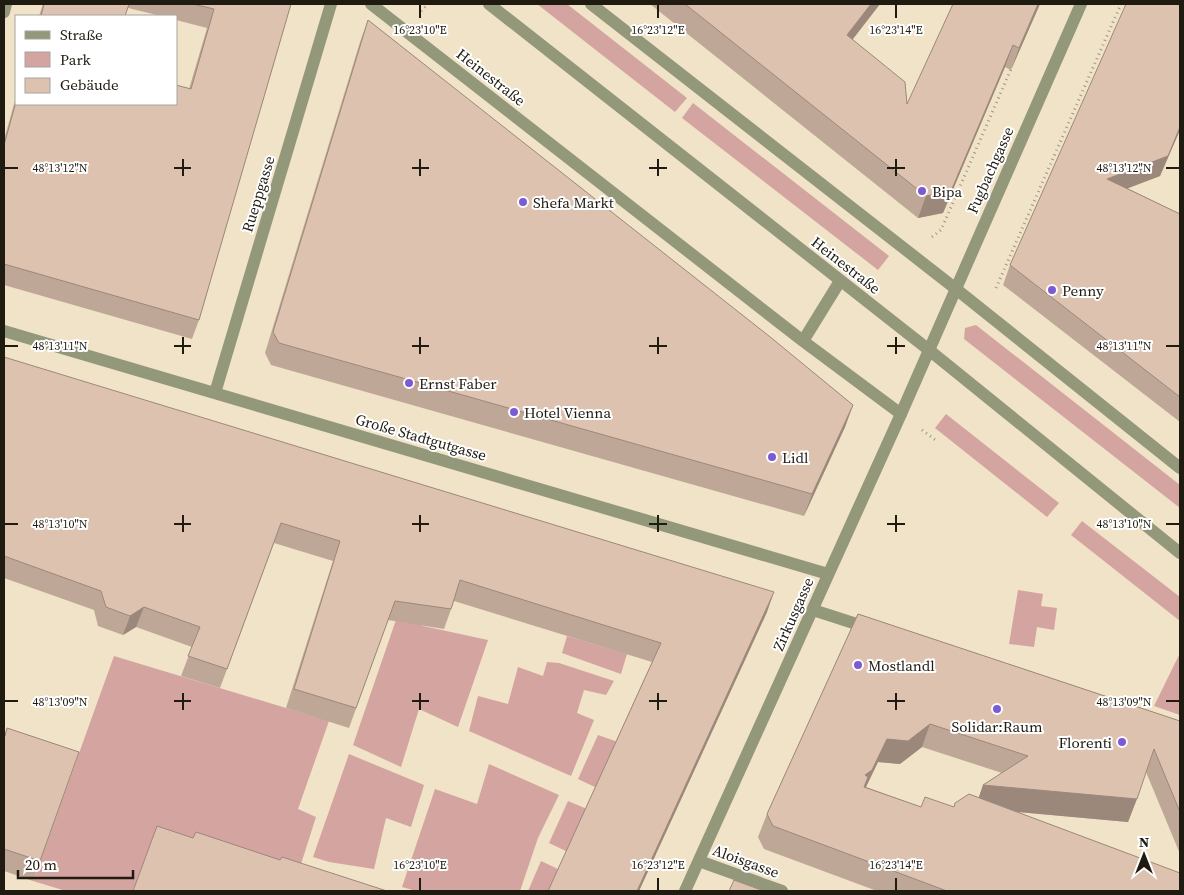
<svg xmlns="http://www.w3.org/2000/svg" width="1184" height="895" viewBox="0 0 1184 895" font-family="'Source Serif 4',serif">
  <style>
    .green { fill: #d4a4a0 }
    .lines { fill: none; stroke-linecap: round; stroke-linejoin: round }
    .path { stroke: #a09681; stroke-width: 3; stroke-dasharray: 1 4; stroke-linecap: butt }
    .service { stroke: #93987b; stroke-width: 12 }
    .pedestrian { stroke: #93987b; stroke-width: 12 }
    .minor { stroke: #93987b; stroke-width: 12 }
    .tertiary { stroke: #93987b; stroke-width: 12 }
    .wall { fill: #bfa797; fill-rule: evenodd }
    .shaded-wall { fill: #9b887b }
    .building { fill: #dec2b0; stroke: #9b887b }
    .ticks { fill: none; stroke: #201b11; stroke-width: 2 }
    .poi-dot { fill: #7c5ad4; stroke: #fff; stroke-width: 2 }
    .labels { text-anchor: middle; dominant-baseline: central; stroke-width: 4; stroke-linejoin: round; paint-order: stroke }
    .street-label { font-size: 15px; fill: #201b11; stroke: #fff }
    .poi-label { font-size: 15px; fill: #201b11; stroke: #fff; text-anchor: start }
    .ticks-label { font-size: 12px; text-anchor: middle; fill: #201b11; stroke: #fff; stroke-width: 4; stroke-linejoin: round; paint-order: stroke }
  </style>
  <rect width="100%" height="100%" fill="#f0e3c7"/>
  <path class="green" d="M537,4h30l120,94 -12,14z
    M693,103l196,153 -11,14 -196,-152z
    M976,325l204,160v23l-216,-169 1,-11z
    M946,414l113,89 -12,14 -112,-89z
    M1082,521l98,76v24l-109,-86z
    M1018,590l25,4 -2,12 16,2 -3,22 -17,-3 -3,20 -25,-3z
    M398,614l25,12 65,14 -30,87 -39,-18 -18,58 -48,-22z
    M567,636l60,18 -6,20 -59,-21z
    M1180,653v62l-26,-9z
    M114,656l215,65 -31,88 18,8 -15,47 -151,-18 -17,45h-67l-33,-10z
    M547,662l12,1 55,18 -8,14 -22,-5 -7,23 17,7 -23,56 -102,-45 9,-35 30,8 10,-37 25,9z
    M598,735l20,7 -21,46 -19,-9z
    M349,754l75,31 -13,42 -25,-9 -12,51 -45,-7 -16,-5z
    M489,764l70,31 -21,43 -18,53h-104l-14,-4 33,-98 42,15z
    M568,801l19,8 -19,43 -19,-9z
    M541,861l19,9 -10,21h-22z"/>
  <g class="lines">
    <path class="path" d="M421,11l7,-7
      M932,237l9,-7 71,-163
      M996,288l125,-284
      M922,430l16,12"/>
    <path class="service" d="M371,4l432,337 98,73
      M591,4l365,285 224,179
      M803,341l37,-60"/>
    <path class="pedestrian" d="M813,610l56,18"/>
    <path class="minor" d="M4,12l2,-8
      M4,331l824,243
      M215,393l116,-389
      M699,861l83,30
      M685,891l216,-477 180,-410"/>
    <path class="tertiary" d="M489,4l440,346 251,203"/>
  </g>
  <path class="wall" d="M43,4h248l-92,316 -7,19 -188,-54v-145l12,-43v7l173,-15 18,-61 -31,-8v-4h-15l-33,-8 -3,8h-86z
    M650,4h230l-28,36 55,64 133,-100 -29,66 -6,-3 -62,146 -25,5z
    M1180,4v126l-20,46 -33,12 53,26v208l-177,-137 7,-20z
    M368,20l485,385 -8,22 -41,89 -533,-151 -6,-12 95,-311z
    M4,357l763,255 -128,279h-91l104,-229 -198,-61 -10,28 -56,-9 -39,108 -63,-20 47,-147 -59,-18 -54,145 -39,-12 11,-29 -56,-20 -13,8 -25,-9 -4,-16 -90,-32z
    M858,614l322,107v133l-34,-82 -18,50 -111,-10 163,79h-303l-113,-42 -6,-12 9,-23zM922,747l80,26 -19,12 -4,13 -25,9h-33l-55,-20 12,-25 22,2z
    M7,728l72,24 -46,129 -29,-10v-135z"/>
  <path class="shaded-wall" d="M871,4h9l-41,53 8,-22z
    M1038,4h2l-29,66 8,-22z
    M1013,45l-8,22 -62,146 -25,5 8,-22z
    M1180,127v3l-20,46 -60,23 7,-20z
    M853,405l-8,22 -41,89 8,-22z
    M774,592l-7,20 -128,279h-2z
    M144,607l-8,20 -13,8 7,-19z
    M930,724l-8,23 -22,17 -22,-2 -15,31 2,-18 22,-36z
    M983,785l154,14 -9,23 -153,-14z"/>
  <path class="building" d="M44,4h85l-4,12h-84z
    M193,4h98l-92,316 -195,-56v-119l12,-43v2h160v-19l15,4 23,-80z
    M685,4h186l-24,31 58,47 2,22 46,-100h85l-19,44 -6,-3 -62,146 -25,5z
    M1126,4h54v123l-12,29 -61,23 73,35v183l-170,-132z
    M368,20l401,316 84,69 -41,89 -533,-151 -6,-11z
    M4,357l770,235 -137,299h-89l113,-248 -201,-63 -9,29 -56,-8 -39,107 -62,-19 46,-148 -59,-18 -54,146 -39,-13 12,-29 -56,-20 -14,9 -24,-9 -5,-16 -97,-35z
    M858,614l322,107v91l-26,-63 -17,50 -154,-14 45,-29 -98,-32 -22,17 -21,-2 -15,31 -7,5 3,2 -4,10 57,20 4,-10 29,10 1,-4 14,-9 211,79v18h-233l-174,-65 -6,-12z
    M7,728l72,24 -39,109 -36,-12v-113h1z
    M157,826l36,12 3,-6 84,28 2,-3 105,34h-254z
    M734,880l30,11h-35z"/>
  <path class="ticks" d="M420,5v13M658,5v13M896,5v13M183,159v17M420,159v17M658,159v17M896,159v17M5,168h13M174,168h17M412,168h17M649,168h18M887,168h18M1166,168h13M183,337v17M420,337v17M658,337v17M896,337v17M5,346h13M174,346h17M412,346h17M649,346h18M887,346h18M1166,346h13M183,515v17M420,515v17M658,515v17M896,515v17M5,524h13M174,524h17M412,524h17M649,524h18M887,524h18M1166,524h13M183,693v17M420,693v17M658,693v17M896,693v17M5,701h13M174,701h17M412,701h17M649,701h18M887,701h18M1166,701h13M420,878v12M658,878v12M896,878v12"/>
  <g class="poi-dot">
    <circle cx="922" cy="191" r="5"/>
    <circle cx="523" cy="202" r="5"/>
    <circle cx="1052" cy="290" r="5"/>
    <circle cx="409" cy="383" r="5"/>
    <circle cx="514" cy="412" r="5"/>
    <circle cx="772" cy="457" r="5"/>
    <circle cx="858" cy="665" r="5"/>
    <circle cx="997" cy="709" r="5"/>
    <circle cx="1122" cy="742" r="5"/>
  </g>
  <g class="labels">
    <g class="street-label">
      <text transform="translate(491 77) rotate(38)">Heinestraße</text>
      <text transform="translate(990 170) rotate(-66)">Fugbachgasse</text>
      <text transform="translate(258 194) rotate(-73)">Rueppgasse</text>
      <text transform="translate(846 265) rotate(38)">Heinestraße</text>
      <text transform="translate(421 437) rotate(16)">Große Stadtgutgasse</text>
      <text transform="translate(793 614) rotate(-66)">Zirkusgasse</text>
      <text transform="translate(746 861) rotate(20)">Aloisgasse</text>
    </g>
    <g class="poi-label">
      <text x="932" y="191">Bipa</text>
      <text x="533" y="202">Shefa Markt</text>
      <text x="1062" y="290">Penny</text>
      <text x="419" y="383">Ernst Faber</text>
      <text x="524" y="412">Hotel Vienna</text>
      <text x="782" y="457">Lidl</text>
      <text x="868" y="665">Mostlandl</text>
      <text x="997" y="726" text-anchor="middle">Solidar:Raum</text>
      <text x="1112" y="742" text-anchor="end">Florenti</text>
    </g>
  </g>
  <g class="ticks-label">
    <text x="420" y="34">16°23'10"E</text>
    <text x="658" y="34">16°23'12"E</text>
    <text x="896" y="34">16°23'14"E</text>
    <text x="60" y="172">48°13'12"N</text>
    <text x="1124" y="172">48°13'12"N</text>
    <text x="60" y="350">48°13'11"N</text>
    <text x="1124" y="350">48°13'11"N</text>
    <text x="60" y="528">48°13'10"N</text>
    <text x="1124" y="528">48°13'10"N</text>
    <text x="60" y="706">48°13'09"N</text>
    <text x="1124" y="706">48°13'09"N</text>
    <text x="420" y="869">16°23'10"E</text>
    <text x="658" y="869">16°23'12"E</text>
    <text x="896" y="869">16°23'14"E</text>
  </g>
  <rect width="1184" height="895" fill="none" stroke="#201b11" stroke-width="10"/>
  <rect x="15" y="15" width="162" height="90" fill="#ffffff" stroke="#a6a4a0"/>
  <rect x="25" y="31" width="25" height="8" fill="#93987b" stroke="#a6a4a0"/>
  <text x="60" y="40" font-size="15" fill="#201b11">Straße</text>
  <rect x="25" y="52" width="25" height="15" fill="#d4a4a0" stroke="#a6a4a0"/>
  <text x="60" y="65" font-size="15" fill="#201b11">Park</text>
  <rect x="25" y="78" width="25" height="15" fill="#dec2b0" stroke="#a6a4a0"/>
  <text x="60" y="90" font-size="15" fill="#201b11">Gebäude</text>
  <g transform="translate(1144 855)" stroke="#ffffff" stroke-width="4" paint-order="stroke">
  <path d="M0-4L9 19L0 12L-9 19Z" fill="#201b11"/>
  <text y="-8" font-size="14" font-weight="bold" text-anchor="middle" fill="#201b11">N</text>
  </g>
  <path d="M18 870v8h115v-8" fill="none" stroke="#201b11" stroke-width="2.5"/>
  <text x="25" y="870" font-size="15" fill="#201b11" stroke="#ffffff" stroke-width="4" paint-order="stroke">20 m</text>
</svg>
